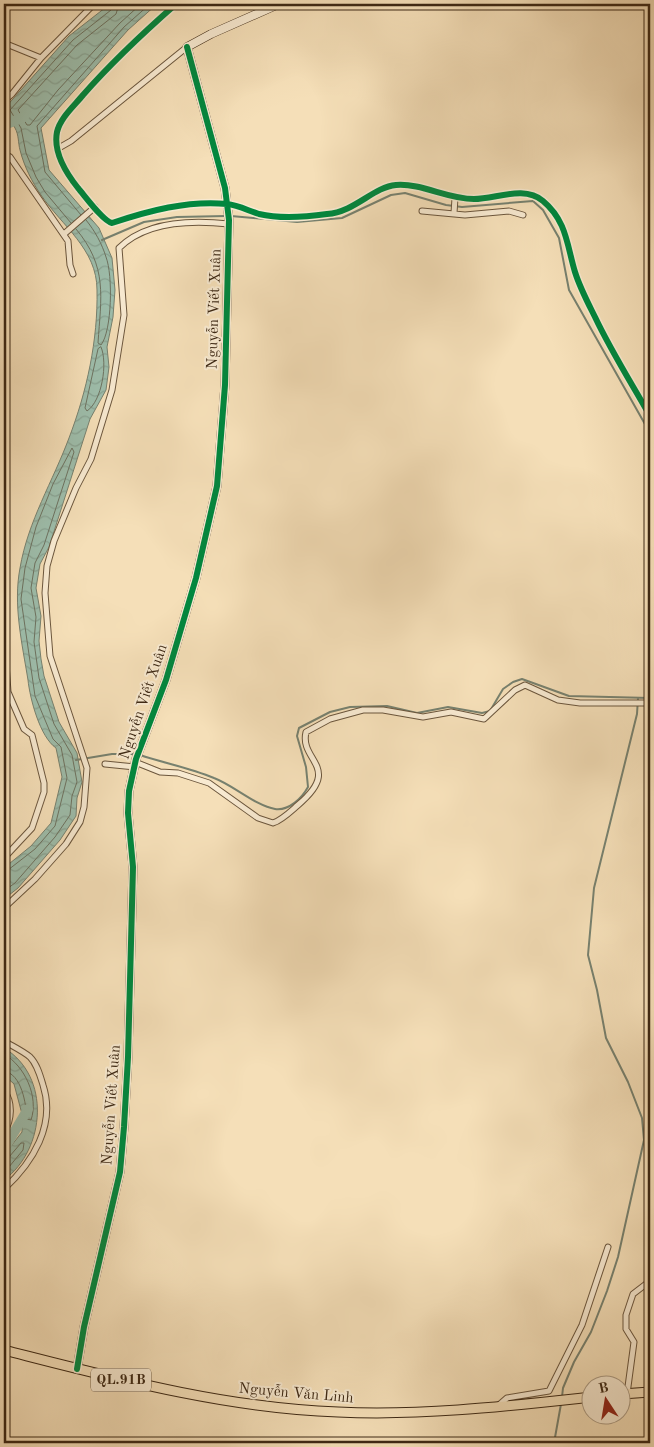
<svg xmlns="http://www.w3.org/2000/svg" width="654" height="1447" viewBox="0 0 654 1447" font-family="'Old Standard TT',serif">
  <style>
    .water { fill: url(#water-waves); stroke: #77816f }
    .lines { fill: none; stroke-linecap: round; stroke-linejoin: round }
    .shore { stroke: #6d7260; stroke-width: 1 }
    .stream { stroke: #77816f; stroke-width: 2 }
    .river { stroke: #9dbdab; stroke-width: 10 }
    .street-casing { stroke: #6b563d; stroke-width: 7 }
    .secondary-casing { stroke: #3d2814; stroke-width: 9 }
    .highway-casing { stroke: #3d2814; stroke-width: 11 }
    .street { stroke: #f8ead1; stroke-width: 5 }
    .secondary { stroke: #f8ead1; stroke-width: 8 }
    .highway { stroke: #f5dfb8; stroke-width: 9 }
    .cycleway-casing { stroke: #f8ead1; stroke-width: 9 }
    .cycleway { stroke: #00873e; stroke-width: 6 }
    .labels { text-anchor: middle; dominant-baseline: central; stroke-width: 4; stroke-linejoin: round; paint-order: stroke }
    .shield { fill: #f8ead1; stroke: #75624d; stroke-width: 1 }
    .shield-label { font-size: 14px; font-weight: bold; fill: #3d2814 }
    .street-label { font-size: 15px; fill: #3d2814; stroke: #f8ead1 }
  </style>
  <defs>
    <pattern id="water-waves" width="16" height="10" patternUnits="userSpaceOnUse" patternTransform="scale(1.25)"><rect width="16" height="10" fill="#9dbdab"/><path d="M0 5q4-4 8 0t8 0" fill="none" stroke="#88a292"/></pattern>
  </defs>
  <rect width="100%" height="100%" fill="#f5dfb8"/>
  <filter id="stains"><feTurbulence type="fractalNoise" baseFrequency=".004" numOctaves="4"/><feColorMatrix values="0 0 0 0 .2 0 0 0 0 .09 0 0 0 0 .02 0 0 0 .5 -.17"/></filter>
  <radialGradient id="worn" r=".72"><stop offset=".6" stop-color="#630" stop-opacity="0"/><stop offset="1" stop-color="#630" stop-opacity=".3"/></radialGradient>
  <path class="water" d="M110,4h47l-29,26 -87,98 8,42 50,58 13,30 3,32 -2,27 -6,30 2,20 -3,23 -16,29 -41,128 -9,17 -4,24 5,28 -2,25 2,18 3,17 15,46 18,31 5,29 -5,16 -1,18 -16,24 -42,48 -14,11v-31l27,-22 20,-23 11,-46 -6,-29c-16,-11 -26,-49 -28,-68 -6,-37 -15,-75 -8,-112 8,-47 33,-87 49,-130 18,-47 29,-98 28,-148 0,-41 -35,-64 -56,-95 -9,-13 -17,-29 -21,-45 -2,-7 -1,-15 -5,-22 -3,-6 -9,-12 -11,-19l65,-73z
    M4,1048c47,28 42,101 0,132v-25l18,-23v-18l-8,-30 -10,-9z"/>
  <g class="lines">
    <path class="shore" d="M119,4l-3,10 -39,31 -59,65 9,15h3l28,-35 62,-67 21,-19
      M81,215l-36,-43 -8,-46 87,-99 26,-23
      M71,223l-26,-31 -9,-15 -10,-24 -5,-25 -11,-18 63,-70 38,-30 2,-6
      M76,229c32,38 25,68 22,114l3,2c11,-14 12,-70 5,-88 -4,-13 -11,-26 -20,-37
      M101,347c7,16 1,54 -14,64l-2,-3 13,-59z
      M4,871l4,-1 27,-21 20,-23 12,-48 -6,-31 -8,-8 -18,-43 -14,-97 4,-31 11,-41 17,-43 19,-36 2,4 -30,93 -9,18 -4,25 5,29 -2,25 5,36 15,46 18,31 5,27 -5,14 -2,19 -15,22 -40,46 -11,8
      M4,1054c21,12 35,43 27,66l-4,-1c-1,-15 -5,-45 -23,-48
      M4,1158l5,-1 12,-14h3l-1,7 -19,23"/>
    <path class="stream" d="M231,216l66,6 45,-4 49,-23 14,-2 41,12 16,2 71,-6 10,9 16,28 10,52 81,143
      M102,240l42,-18 33,-5 49,-1
      M140,755c24,8 50,13 74,23 19,7 42,28 61,31 14,2 27,-11 33,-22l-2,-20 -9,-31 2,-8 31,-16 20,-5 37,-1 30,7 31,-6 34,6 8,-2 13,-22 10,-7 9,-3 47,17 81,2
      M76,760l36,-6h24
      M562,1397l1,-9 11,-26 17,-30 16,-41 11,-34 26,-117 -2,-22 -14,-36 -22,-44 -9,-48 -9,-35 6,-67 43,-174 1,-16
      M554,1443l7,-39"/>
    <path class="river" d="M4,125l20,-8
      M4,1149l24,-40"/>
    <g class="street-casing">
      <path id="street" d="M176,4c-33,29 -64,58 -93,91 -9,11 -23,23 -26,37 -4,20 9,41 21,56 7,8 25,33 34,35 36,-12 76,-23 115,-19 11,1 22,7 32,10 21,5 47,3 68,0 28,-2 46,-27 69,-29 26,-2 51,14 78,14 22,0 50,-14 69,2 24,20 24,45 32,71 5,16 13,31 20,45 16,34 37,67 55,99
        M4,43l37,15 53,-54
        M4,101l8,-7 29,-36
        M57,149l14,-8 116,-94
        M4,154l6,3 58,84 2,24 3,9
        M422,211l43,4 44,-4 14,4
        M454,213l1,-15
        M64,234l31,-27
        M135,762l25,10 18,1 31,10 49,35 15,5c9,-3 18,-12 25,-18 45,-38 1,-44 8,-73l24,-13 33,-9h20l40,7 28,-5 33,7 31,-29 10,-5 33,15 22,3h70
        M105,764l30,3
        M4,858l28,-30 12,-36v-9l-12,-48 -8,-6 -16,-37 -3,-43
        M4,908l31,-29 31,-35 14,-22 4,-15 3,-39 -37,-112 -5,-63 2,-27 7,-25 22,-53 15,-29 21,-69 12,-75 -5,-67c27,-27 74,-28 110,-24
        M4,1041c8,5 19,10 26,16 7,7 10,18 13,28 13,40 -10,77 -39,104
        M4,1090c9,13 8,29 0,43
        M627,1394l7,-52 -8,-13v-14l7,-21 17,-13
        M499,1405l8,-7 42,-7 33,-66 26,-78"/>
    </g>
    <g class="secondary-casing">
      <path id="secondary" d="M77,1369l7,-42 36,-155 4,-45 4,-70 5,-190 -5,-54 1,-22 7,-32 30,-79 30,-102 21,-92 8,-101 4,-165 -4,-32 -38,-141 24,-13 68,-30"/>
    </g>
    <g class="highway-casing">
      <path id="highway" d="M4,1350c110,28 220,58 334,62 84,4 170,-6 254,-15
        M622,1394l28,-2"/>
    </g>
    <use href="#street" class="street"/>
    <use href="#secondary" class="secondary"/>
    <use href="#highway" class="highway"/>
    <g class="cycleway-casing">
      <path id="cycleway" d="M176,4c-33,29 -64,58 -93,91 -9,11 -23,23 -26,37 -4,20 9,41 21,56 7,8 25,33 34,35 36,-12 76,-23 115,-19 11,1 22,7 32,10 21,5 47,3 68,0 28,-2 46,-27 69,-29 26,-2 51,14 78,14 22,0 50,-14 69,2 24,20 24,45 32,71 5,16 13,31 20,45 16,34 37,67 55,99
        M77,1369l7,-42 36,-155 4,-45 4,-70 5,-190 -5,-54 1,-22 7,-32 30,-79 30,-102 21,-92 8,-101 4,-165 -4,-32 -38,-141"/>
    </g>
    <use href="#cycleway" class="cycleway"/>
  </g>
  <g class="labels">
    <rect class="shield" x="91" y="1368.5" width="60" height="23" rx="4"/>
    <g class="shield-label">
      <text x="121" y="1380">QL.91B</text>
    </g>
    <g class="street-label">
      <text transform="translate(215 309) rotate(-88)">Nguyễn Viết Xuân</text>
      <text transform="translate(144 702) rotate(-71)">Nguyễn Viết Xuân</text>
      <text transform="translate(112 1105) rotate(-86)">Nguyễn Viết Xuân</text>
      <text transform="translate(296 1394) rotate(5)">Nguyễn Văn Linh</text>
    </g>
  </g>
  <rect width="654" height="1447" fill="none" stroke="#f5dfb8" stroke-width="20"/>
  <rect x="5" y="5" width="644" height="1437" fill="none" stroke="#3d2814" stroke-width="2.5"/>
  <rect x="10" y="10" width="634" height="1427" fill="none" stroke="#3d2814"/>
  <g transform="translate(606 1400) rotate(348)"><circle r="24" fill="#f8ead1" stroke="#ad9c85"/>
  <path d="M0-4L9 19L0 12L-9 19Z" fill="#8f2418"/>
  <text y="-8" font-size="14" font-weight="bold" text-anchor="middle" fill="#3d2814">B</text>
  </g>
  <rect width="100%" height="100%" filter="url(#stains)"/>
  <rect width="100%" height="100%" fill="url(#worn)"/>
</svg>
